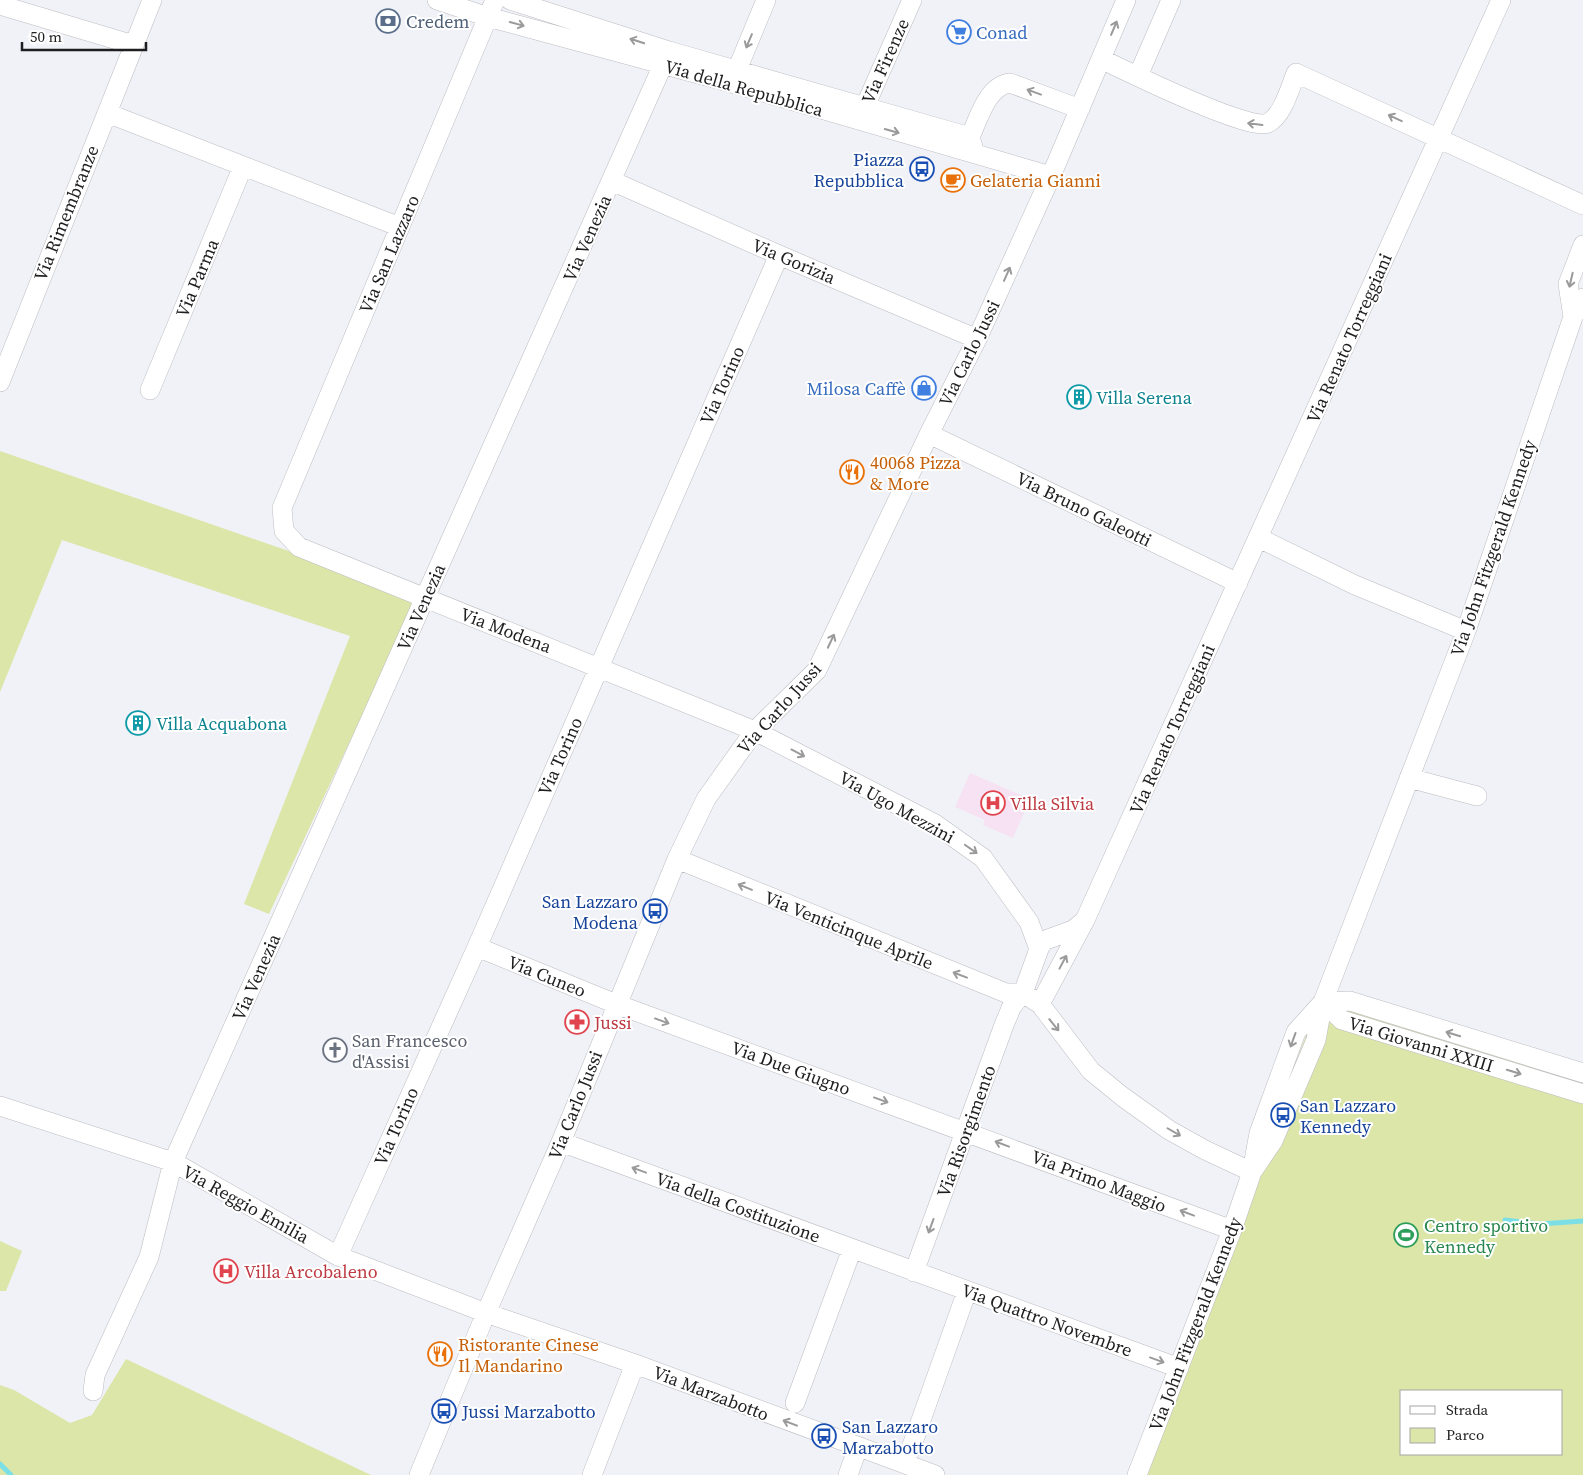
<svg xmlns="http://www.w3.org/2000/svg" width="1583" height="1475" viewBox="0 0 1583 1475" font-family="'Source Serif 4',serif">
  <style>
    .medical { fill: #f6e2f2 }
    .green { fill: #dbe6a8; fill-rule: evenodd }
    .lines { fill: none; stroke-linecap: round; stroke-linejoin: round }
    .stream { stroke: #7ddfe6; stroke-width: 5 }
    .street-casing { stroke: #bbbcc1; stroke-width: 20 }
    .street { stroke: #fff; stroke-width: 19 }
    .oneway { stroke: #9a9a9b }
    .labels { text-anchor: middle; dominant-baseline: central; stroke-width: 4; stroke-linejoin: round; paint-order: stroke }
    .service-label { font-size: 18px; fill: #4e5e75; stroke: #fff; text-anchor: start }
    .shop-label { font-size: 18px; fill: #366cbe; stroke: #fff; text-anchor: start }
    .street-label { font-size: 18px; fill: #1e1e20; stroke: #fff }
    .transit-label { font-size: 18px; fill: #164399; stroke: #fff; text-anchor: start }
    .food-label { font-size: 18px; fill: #c56008; stroke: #fff; text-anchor: start }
    .culture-label { font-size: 18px; fill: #0d838f; stroke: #fff; text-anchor: start }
    .health-label { font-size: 18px; fill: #be3a42; stroke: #fff; text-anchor: start }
    .worship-label { font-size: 18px; fill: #5b616d; stroke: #fff; text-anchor: start }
    .leisure-label { font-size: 18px; fill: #27864d; stroke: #fff; text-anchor: start }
  </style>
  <rect width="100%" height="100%" fill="#f1f2f8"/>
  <path class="medical" d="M970,773l60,26 -17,39 -30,-13 2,-5 -30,-13z"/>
  <path class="green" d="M0,451l335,116 82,31 -148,316 -25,-10 106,-268 -288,-96 -62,152z
    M1335,1002l248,77v396h-446l175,-455zM1402,1391h160v63h-160z
    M0,1241l22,10 -16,40h-6z
    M126,1359l245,116h-371v-90l14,5 56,33 22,-8z"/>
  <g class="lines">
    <path class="stream" d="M1505,1220l35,4 43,-3
      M0,1464l11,11"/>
    <g class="street-casing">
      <path id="street" d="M437,0l51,17 244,66 319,93
        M495,0l-213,508 2,23 15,16 456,184 180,93 48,34 46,64 10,27 -16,44 17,11 51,67 32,26 46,33 36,20 47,22
        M510,0l159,51 301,86
        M0,5l134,40
        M1101,59c23,11 151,74 167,64 15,-8 22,-35 28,-50l287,132
        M1138,76l33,-76
        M732,82l34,-82
        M107,113l293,114
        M860,118l52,-118
        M973,147l-3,-10c9,-19 17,-51 40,-54l70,26
        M612,181l167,74 198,84
        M1573,317l-5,-33 15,-39
        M0,382l152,-382
        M150,390l93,-224
        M929,434l309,149
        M1259,538l96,47 111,46
        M1409,778l68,18
        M677,859l329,134h17
        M477,947l139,57 616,226
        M1039,949l4,-8 30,-11 11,-9
        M1323,1002l19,18 241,74
        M1323,1002l27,-1 233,72
        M1040,1004l45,-84 416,-920
        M0,1106l173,56 165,94 148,57 149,51 300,111
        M561,1142l618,226
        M1252,1172l21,-31 43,-101 7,-38 143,-371 107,-314 10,-19
        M338,1256l139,-309 302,-692
        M914,1272l90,-247 8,-19 11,-13
        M93,1391l2,-16 54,-118 24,-95 496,-1111
        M795,1403l57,-154
        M910,1451l57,-160
        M419,1475l67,-162 75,-171 116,-283 29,-60 37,-52 12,-16 62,-61 112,-236 48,-95 74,-163 75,-176
        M592,1475l43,-111
        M848,1475l10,-28
        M1137,1475l95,-245 20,-58 7,-39 37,-101 27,-30"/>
    </g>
    <use href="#street" class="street"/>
  </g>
  <defs><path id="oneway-shaft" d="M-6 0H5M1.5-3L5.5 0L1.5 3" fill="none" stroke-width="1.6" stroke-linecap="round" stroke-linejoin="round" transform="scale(1.25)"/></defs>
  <g class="oneway">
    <use href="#oneway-shaft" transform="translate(517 24) rotate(15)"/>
    <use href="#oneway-shaft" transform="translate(1114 28) rotate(-67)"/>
    <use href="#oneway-shaft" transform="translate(637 41) rotate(-162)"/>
    <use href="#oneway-shaft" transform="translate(749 41) rotate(113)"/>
    <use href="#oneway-shaft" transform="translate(1034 92) rotate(-160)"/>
    <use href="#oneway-shaft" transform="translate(1395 118) rotate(-155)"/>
    <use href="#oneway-shaft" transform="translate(1255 124) rotate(-173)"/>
    <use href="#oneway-shaft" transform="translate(892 131) rotate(16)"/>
    <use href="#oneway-shaft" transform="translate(1007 274) rotate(-66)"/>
    <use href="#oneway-shaft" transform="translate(1571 280) rotate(103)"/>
    <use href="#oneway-shaft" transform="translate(831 641) rotate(-65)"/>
    <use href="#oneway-shaft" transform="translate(798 753) rotate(28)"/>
    <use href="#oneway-shaft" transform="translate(971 849) rotate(35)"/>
    <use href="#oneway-shaft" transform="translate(745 887) rotate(-158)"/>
    <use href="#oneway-shaft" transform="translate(1063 962) rotate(-62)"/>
    <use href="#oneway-shaft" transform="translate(960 975) rotate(-159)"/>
    <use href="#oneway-shaft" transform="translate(662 1021) rotate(20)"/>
    <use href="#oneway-shaft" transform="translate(1054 1025) rotate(51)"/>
    <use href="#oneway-shaft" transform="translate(1453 1034) rotate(-163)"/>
    <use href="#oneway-shaft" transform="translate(1293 1040) rotate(110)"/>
    <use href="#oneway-shaft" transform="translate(1514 1072) rotate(17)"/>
    <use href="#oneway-shaft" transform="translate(881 1100) rotate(20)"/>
    <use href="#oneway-shaft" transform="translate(1174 1132) rotate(30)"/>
    <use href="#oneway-shaft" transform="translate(1002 1144) rotate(-159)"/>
    <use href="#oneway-shaft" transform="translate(639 1170) rotate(-160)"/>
    <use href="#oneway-shaft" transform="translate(1187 1213) rotate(-159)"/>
    <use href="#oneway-shaft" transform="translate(931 1226) rotate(110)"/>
    <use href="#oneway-shaft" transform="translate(1157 1360) rotate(20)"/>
    <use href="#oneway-shaft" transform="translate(790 1423) rotate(-159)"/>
  </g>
  <defs>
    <g id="bank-ring" transform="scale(1.25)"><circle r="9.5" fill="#fff" stroke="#5c6f8a" stroke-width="1.5"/><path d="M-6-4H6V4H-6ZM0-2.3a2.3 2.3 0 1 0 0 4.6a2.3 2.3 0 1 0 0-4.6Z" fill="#5c6f8a"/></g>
    <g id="supermarket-ring" transform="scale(1.25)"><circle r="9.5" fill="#fff" stroke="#3f7fe0" stroke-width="1.5"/><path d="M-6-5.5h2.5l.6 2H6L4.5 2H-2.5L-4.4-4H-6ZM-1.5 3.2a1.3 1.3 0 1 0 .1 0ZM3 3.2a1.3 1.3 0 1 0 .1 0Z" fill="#3f7fe0"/></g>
    <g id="bus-ring" transform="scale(1.25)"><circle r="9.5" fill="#fff" stroke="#1a4fb4" stroke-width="1.5"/><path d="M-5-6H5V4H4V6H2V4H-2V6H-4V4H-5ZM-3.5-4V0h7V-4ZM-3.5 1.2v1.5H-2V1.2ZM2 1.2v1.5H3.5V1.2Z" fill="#1a4fb4"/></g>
    <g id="cafe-ring" transform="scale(1.25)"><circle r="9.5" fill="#fff" stroke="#e8710a" stroke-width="1.5"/><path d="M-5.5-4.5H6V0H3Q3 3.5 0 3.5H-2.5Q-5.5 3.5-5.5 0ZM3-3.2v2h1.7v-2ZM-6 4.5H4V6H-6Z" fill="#e8710a"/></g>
    <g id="shop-ring" transform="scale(1.25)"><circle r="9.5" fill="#fff" stroke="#3f7fe0" stroke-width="1.5"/><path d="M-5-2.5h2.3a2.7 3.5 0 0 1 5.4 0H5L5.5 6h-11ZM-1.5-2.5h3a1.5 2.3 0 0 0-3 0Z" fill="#3f7fe0"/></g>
    <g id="building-ring" transform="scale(1.25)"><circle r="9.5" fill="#fff" stroke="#0f9aa8" stroke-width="1.5"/><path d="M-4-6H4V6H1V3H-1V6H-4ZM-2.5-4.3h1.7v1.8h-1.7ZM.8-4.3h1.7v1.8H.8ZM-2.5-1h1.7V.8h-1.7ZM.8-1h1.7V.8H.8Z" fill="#0f9aa8"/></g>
    <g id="restaurant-ring" transform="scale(1.25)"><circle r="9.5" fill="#fff" stroke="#e8710a" stroke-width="1.5"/><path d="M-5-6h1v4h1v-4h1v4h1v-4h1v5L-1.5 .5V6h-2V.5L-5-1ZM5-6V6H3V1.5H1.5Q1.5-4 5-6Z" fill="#e8710a"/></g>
    <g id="hospital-ring" transform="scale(1.25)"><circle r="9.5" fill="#fff" stroke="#e0444e" stroke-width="1.5"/><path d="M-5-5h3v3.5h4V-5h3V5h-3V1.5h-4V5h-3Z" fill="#e0444e"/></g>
    <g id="pharmacy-ring" transform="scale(1.25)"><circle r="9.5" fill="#fff" stroke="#e0444e" stroke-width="1.5"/><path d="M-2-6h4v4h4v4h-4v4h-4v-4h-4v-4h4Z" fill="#e0444e"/></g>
    <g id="church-ring" transform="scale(1.25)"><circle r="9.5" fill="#fff" stroke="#6b7280" stroke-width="1.5"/><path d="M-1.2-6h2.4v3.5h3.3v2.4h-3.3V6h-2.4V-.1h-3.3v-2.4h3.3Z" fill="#6b7280"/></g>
    <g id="stadium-ring" transform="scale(1.25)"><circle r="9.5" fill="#fff" stroke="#2e9e5b" stroke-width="1.5"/><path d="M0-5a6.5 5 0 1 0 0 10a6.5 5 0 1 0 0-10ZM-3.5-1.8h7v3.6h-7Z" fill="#2e9e5b"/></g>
  </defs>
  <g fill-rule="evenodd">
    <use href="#bank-ring" x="388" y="21"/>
    <use href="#supermarket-ring" x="959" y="32"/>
    <use href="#bus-ring" x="922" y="169"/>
    <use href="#cafe-ring" x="953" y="180"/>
    <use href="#shop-ring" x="924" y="388"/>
    <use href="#building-ring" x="1079" y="397"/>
    <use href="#restaurant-ring" x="852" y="472"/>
    <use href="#building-ring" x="138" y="723"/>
    <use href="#hospital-ring" x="993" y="803"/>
    <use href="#bus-ring" x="655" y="911"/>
    <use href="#pharmacy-ring" x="577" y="1022"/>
    <use href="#church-ring" x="335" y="1050"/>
    <use href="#bus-ring" x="1283" y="1115"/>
    <use href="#stadium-ring" x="1406" y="1235"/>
    <use href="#hospital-ring" x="226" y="1271"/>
    <use href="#restaurant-ring" x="440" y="1354"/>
    <use href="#bus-ring" x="444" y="1411"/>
    <use href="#bus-ring" x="824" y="1436"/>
  </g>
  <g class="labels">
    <g class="service-label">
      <text x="406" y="21">Credem</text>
    </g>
    <g class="shop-label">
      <text x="976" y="32">Conad</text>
      <text x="906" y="388" text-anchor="end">Milosa Caffè</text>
    </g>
    <g class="street-label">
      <text transform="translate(885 61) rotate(-66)">Via Firenze</text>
      <text transform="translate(744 88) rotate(16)">Via della Repubblica</text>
      <text transform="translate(66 213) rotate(-68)">Via Rimembranze</text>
      <text transform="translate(587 238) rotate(-66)">Via Venezia</text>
      <text transform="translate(389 254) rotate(-67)">Via San Lazzaro</text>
      <text transform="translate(794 261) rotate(23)">Via Gorizia</text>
      <text transform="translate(197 278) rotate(-67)">Via Parma</text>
      <text transform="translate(1349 338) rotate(-66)">Via Renato Torreggiani</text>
      <text transform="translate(969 353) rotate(-64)">Via Carlo Jussi</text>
      <text transform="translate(722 385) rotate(-66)">Via Torino</text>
      <text transform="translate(1084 509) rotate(26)">Via Bruno Galeotti</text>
      <text transform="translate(1493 548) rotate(-71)">Via John Fitzgerald Kennedy</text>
      <text transform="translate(421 607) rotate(-66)">Via Venezia</text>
      <text transform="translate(506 630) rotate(21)">Via Modena</text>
      <text transform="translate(779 708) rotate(-48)">Via Carlo Jussi</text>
      <text transform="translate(1172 729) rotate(-66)">Via Renato Torreggiani</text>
      <text transform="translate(560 756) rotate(-66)">Via Torino</text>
      <text transform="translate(897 807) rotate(29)">Via Ugo Mezzini</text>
      <text transform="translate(849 930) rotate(22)">Via Venticinque Aprile</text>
      <text transform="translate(547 976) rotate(22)">Via Cuneo</text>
      <text transform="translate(256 977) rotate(-66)">Via Venezia</text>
      <text transform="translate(1421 1044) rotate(17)">Via Giovanni XXIII</text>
      <text transform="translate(791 1068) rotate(20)">Via Due Giugno</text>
      <text transform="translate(575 1105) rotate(-68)">Via Carlo Jussi</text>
      <text transform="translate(396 1126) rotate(-66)">Via Torino</text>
      <text transform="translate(966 1131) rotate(-70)">Via Risorgimento</text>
      <text transform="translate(1099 1181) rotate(21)">Via Primo Maggio</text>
      <text transform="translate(246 1204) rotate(29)">Via Reggio Emilia</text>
      <text transform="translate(738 1207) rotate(20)">Via della Costituzione</text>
      <text transform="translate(1047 1320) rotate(20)">Via Quattro Novembre</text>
      <text transform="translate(1195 1324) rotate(-69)">Via John Fitzgerald Kennedy</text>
      <text transform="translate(711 1393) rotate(21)">Via Marzabotto</text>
    </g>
    <g class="transit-label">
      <text x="904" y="159" text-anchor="end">Piazza<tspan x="904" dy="21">Repubblica</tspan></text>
      <text x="638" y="901" text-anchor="end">San Lazzaro<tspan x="638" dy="21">Modena</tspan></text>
      <text x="1300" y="1105">San Lazzaro<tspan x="1300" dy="21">Kennedy</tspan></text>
      <text x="462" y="1411">Jussi Marzabotto</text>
      <text x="842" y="1426">San Lazzaro<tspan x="842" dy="21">Marzabotto</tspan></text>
    </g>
    <g class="food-label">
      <text x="970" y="180">Gelateria Gianni</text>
      <text x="870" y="462">40068 Pizza<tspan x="870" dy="21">&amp; More</tspan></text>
      <text x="458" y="1344">Ristorante Cinese<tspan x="458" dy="21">Il Mandarino</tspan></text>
    </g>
    <g class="culture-label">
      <text x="1096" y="397">Villa Serena</text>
      <text x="156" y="723">Villa Acquabona</text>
    </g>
    <g class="health-label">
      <text x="1010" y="803">Villa Silvia</text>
      <text x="594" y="1022">Jussi</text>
      <text x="244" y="1271">Villa Arcobaleno</text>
    </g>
    <g class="worship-label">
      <text x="352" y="1040">San Francesco<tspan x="352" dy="21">d'Assisi</tspan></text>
    </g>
    <g class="leisure-label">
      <text x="1424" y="1225">Centro sportivo<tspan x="1424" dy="21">Kennedy</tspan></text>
    </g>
  </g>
  <rect x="1400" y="1390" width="162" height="65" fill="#ffffff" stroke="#a5a5a6"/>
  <rect x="1410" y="1406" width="25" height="8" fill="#ffffff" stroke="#a5a5a6"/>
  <text x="1446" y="1415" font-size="15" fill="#1e1e20">Strada</text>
  <rect x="1410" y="1428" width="25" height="15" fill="#dbe6a8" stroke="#a5a5a6"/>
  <text x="1446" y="1440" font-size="15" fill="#1e1e20">Parco</text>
  <path d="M22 42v8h124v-8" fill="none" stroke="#1e1e20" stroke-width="2.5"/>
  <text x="30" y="42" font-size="15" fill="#1e1e20" stroke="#ffffff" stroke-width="4" paint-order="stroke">50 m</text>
</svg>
